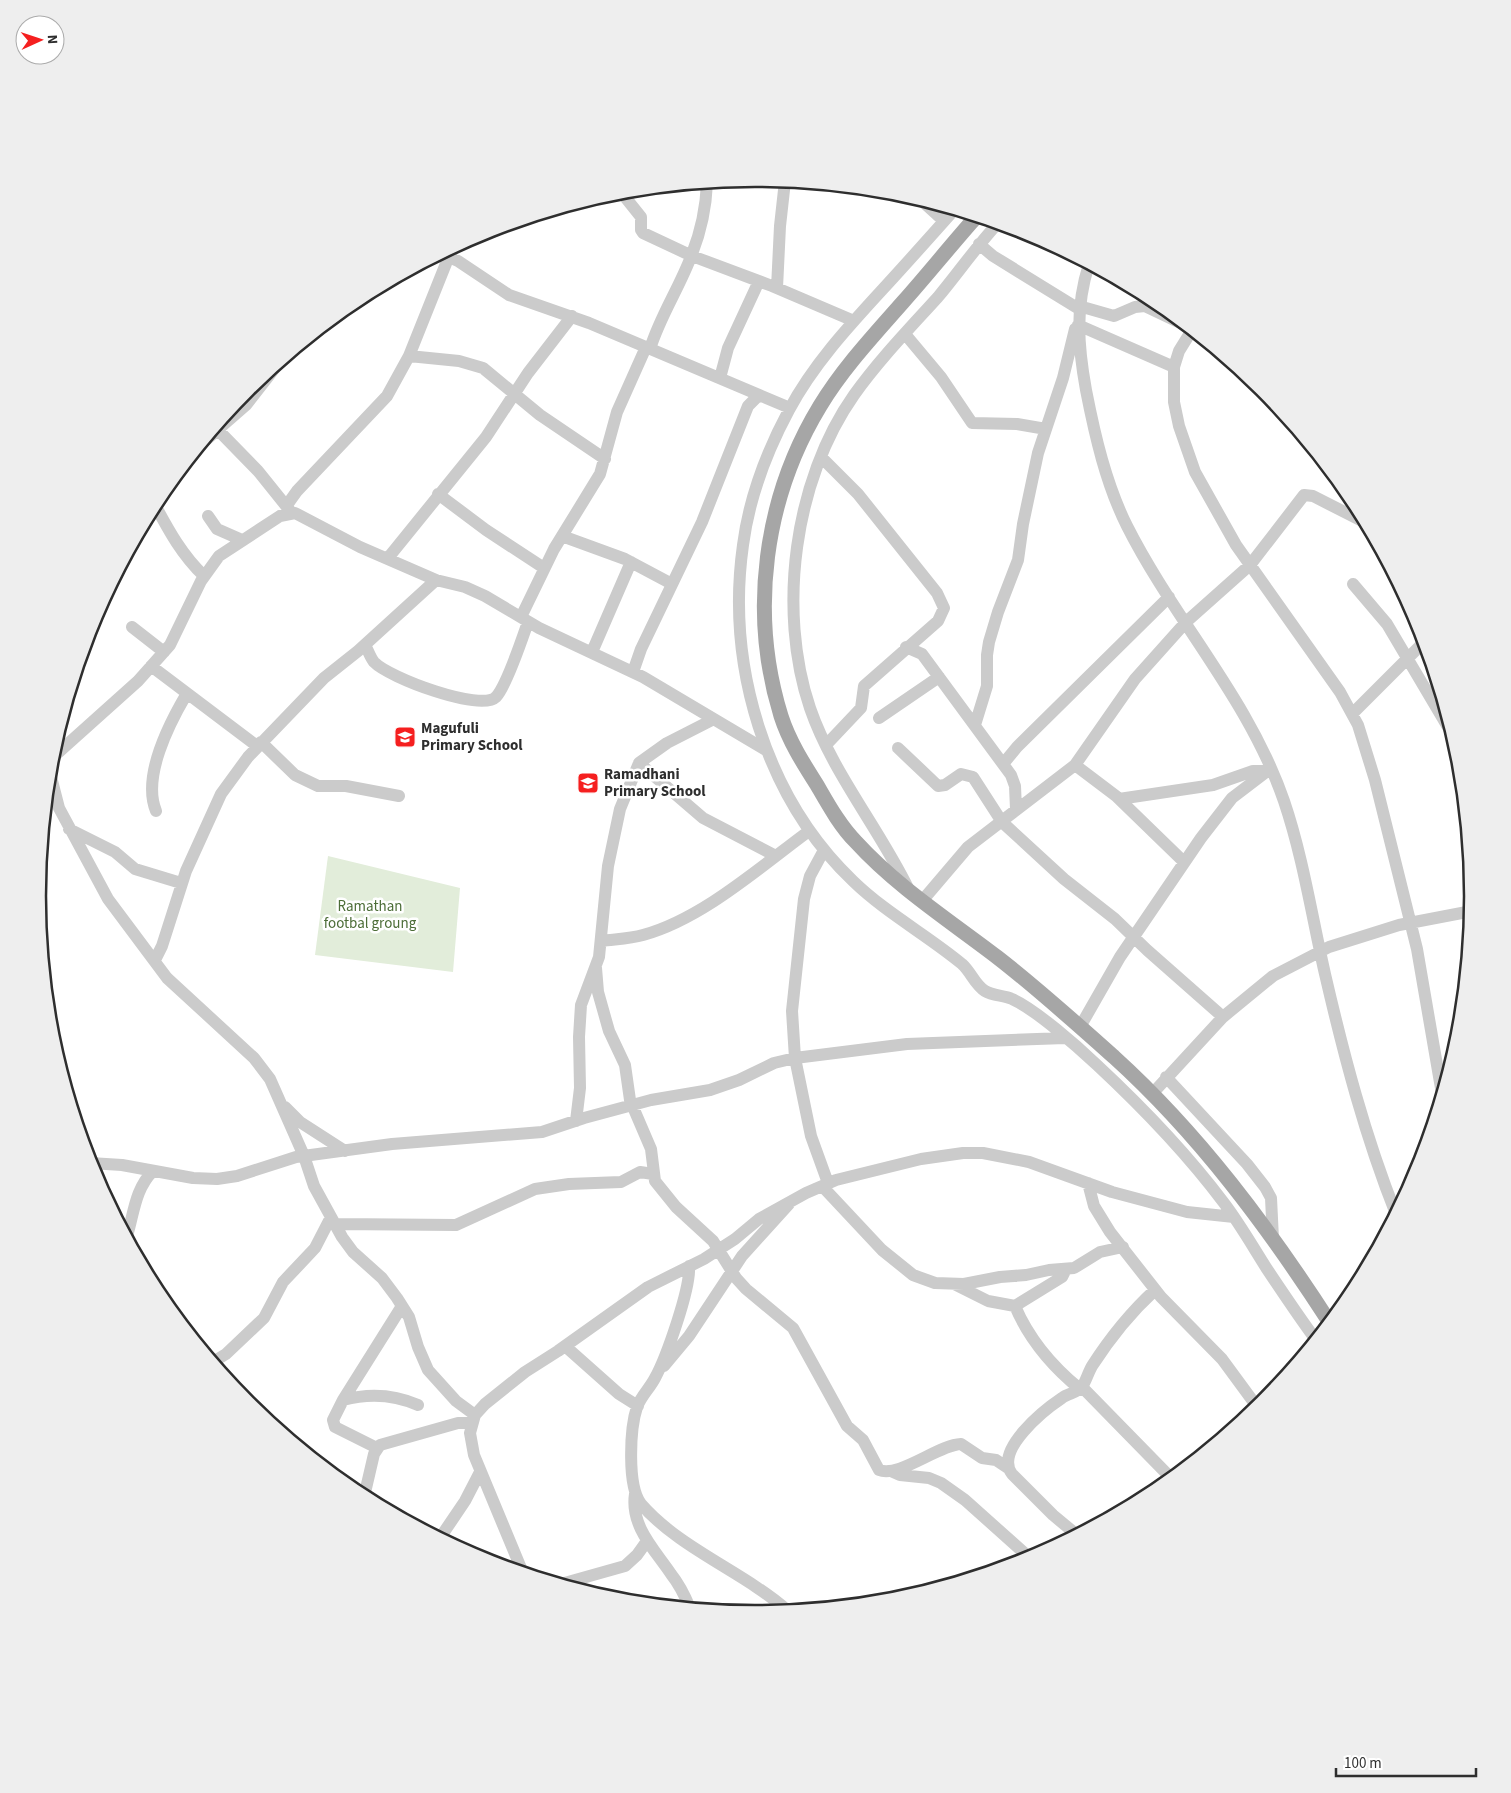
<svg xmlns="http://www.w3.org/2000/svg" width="1511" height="1793" viewBox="0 0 1511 1793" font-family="'Source Sans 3',sans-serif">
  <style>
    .green { fill: #e2edda }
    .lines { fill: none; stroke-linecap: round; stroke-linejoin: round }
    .minor { stroke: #cbcbcb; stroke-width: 12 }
    .major { stroke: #a6a6a6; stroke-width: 15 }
    .labels { text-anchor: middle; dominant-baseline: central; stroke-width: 5; stroke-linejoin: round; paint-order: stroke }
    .poi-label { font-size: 15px; font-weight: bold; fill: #2e2e2e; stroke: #fff; text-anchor: start }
    .park-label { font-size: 15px; fill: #4c6d37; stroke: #fff }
    .rim { fill: none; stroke: #2e2e2e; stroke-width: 2.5 }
  </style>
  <rect width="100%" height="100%" fill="#fff"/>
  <path class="green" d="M328,856l132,32 -7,84 -138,-17z"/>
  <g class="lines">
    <path class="minor" d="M621,192l20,25v13l2,3 49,23 80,30 82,35
      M921,200l23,21
      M954,210c-24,27 -48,54 -72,80 -34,37 -69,75 -93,120 -22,41 -40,89 -46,135 -17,120 22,252 110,336 33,32 74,54 109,83 9,8 13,21 23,27 8,5 19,4 27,8 23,10 66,48 85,66 44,41 91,90 127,138 16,21 29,44 43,66 16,24 32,48 49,71
      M979,244l14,12 86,53
      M442,254l16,7 51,34 80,28 201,85
      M1089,264c-14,44 -11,82 -3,126 9,46 20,94 41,136 48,95 122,173 157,275 19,56 28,116 41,173 19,82 40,162 71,240
      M777,288l3,-62 5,-45
      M1079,306l35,10 21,-9 10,-1 42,20
      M1078,325l96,42
      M1192,330l-13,21 -5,16v35l5,24 16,46 41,73 104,147 18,33 17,55 42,169 25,145
      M905,334l36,43 31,46 45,1 29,5
      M650,349c10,-33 30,-62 42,-95 9,-23 14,-46 15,-71
      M409,356l50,5 24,7 57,47 65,44
      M720,378l8,-30 31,-67
      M218,430l40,41 33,41
      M206,440l40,-35 32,-41
      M821,457l37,37 79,99 7,15 -6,13 -74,65 -3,22 -35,37
      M438,494l48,36 58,38
      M155,505c14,26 27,50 49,71
      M287,505l10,-14 90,-95 22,-40 40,-100 6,-9
      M208,516l9,13 25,11
      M562,536l63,23 47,25
      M388,558l98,-121 42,-64 44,-57
      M1353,584l34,40 68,115
      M521,617l33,-68 46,-75 17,-62 29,-65
      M132,627l32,25
      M365,645c3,5 5,12 9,17 15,16 107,50 122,35 11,-12 26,-58 32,-75
      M906,647l16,7 89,121 4,11 1,23
      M592,652l39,-90
      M151,666l106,80
      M633,672l8,-23 61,-127 46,-116 11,-11
      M1352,714l73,-73
      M879,718l60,-41
      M975,725l12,-39v-31l2,-13 9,-30 20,-52 5,-36 15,-71 25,-75 12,-49
      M261,742l34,33 23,11h28l53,10
      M898,748l40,38 7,-1 16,-11 12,3 29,45 62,57 51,40 32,31 76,67
      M51,759l87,-78 32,-36 31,-64 18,-25 61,-40 15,-3 65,34 76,33 29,7 20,9 54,32 104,49 123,73
      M639,763l64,55 73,38
      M1003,764l14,-17 152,-150
      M1075,765l41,31 68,66
      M50,773l9,35 49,91 59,79 87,80 16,21 34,77 10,30 28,51 11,15 29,26 15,20 12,19 9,30 10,23 28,31 19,14
      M1119,799l94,-14 40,-14h13
      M156,811c-14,-34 13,-87 30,-116
      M69,829l46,23 20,17 46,14
      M824,850l-14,26 -6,23 -12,112 3,47 16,78 17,47
      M908,888c-30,-61 -76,-116 -98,-180 -33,-98 -16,-228 44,-313 25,-35 55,-66 84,-98 20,-24 38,-50 60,-74
      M922,901l46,-54 107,-82 60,-86 51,-57 64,-57 54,-70 9,1 53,27
      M601,941c14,-2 28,-2 42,-6 59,-16 117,-68 166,-104
      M155,960l7,-14 24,-75 35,-77 27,-37 76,-79 34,-27 78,-71
      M596,968l2,24 11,39 16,34 5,35 21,49 4,32 21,26 37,34 23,37 10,11 47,39 54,98 16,14 16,30c20,8 59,-25 82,-26l21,14 14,2 12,8
      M1080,1027l40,-70 81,-119 31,-40 38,-29
      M1166,1077l81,87 18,23 6,11 2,41
      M1152,1094l71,-77 50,-41 56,-29 70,-22 73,-14
      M285,1107l15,15 45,29
      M576,1121l4,-33 -1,-51 2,-32 18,-48 9,-91 12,-57 19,-46 28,-20 47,-24
      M90,1163l32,2 71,13 24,1 20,-3 59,-19 96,-13 150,-12 42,-14 67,-18 59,-10 29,-10 35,-17 21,-5 112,-14 158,-6
      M1088,1183l6,23 16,26 51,65 61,62 36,49
      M822,1186l60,64 31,25 22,8 29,1 36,-7 26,-2 23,-5 25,-2 26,-16 23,-5
      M335,1224l121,1 79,-36 34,-5 52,-2 19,-10 13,2
      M127,1236c7,-23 8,-47 26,-65
      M689,1266c2,22 -23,92 -34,112 -5,10 -14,18 -18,29 -7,21 -10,79 4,97 39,45 103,68 147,107
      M956,1285l32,16 27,5 47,-29 4,-8
      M1015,1306c14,33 38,61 65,83
      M565,1346l54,48 19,12
      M213,1362l13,-8 38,-36 19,-36 32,-34 16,-31
      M664,1366l25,-30 53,-80 47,-52
      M1082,1387l90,92
      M343,1400l59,-94
      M377,1448l-42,-21 -2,-7 10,-20c26,-7 50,-6 75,5
      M891,1471l9,4 29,3 12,5 24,17 66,59
      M635,1494c-5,32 20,56 36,80 8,10 14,22 19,34
      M364,1497l10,-43 6,-9 78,-22h13
      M1077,1535l-24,-20 -41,-41c-18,-24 32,-64 50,-76 6,-5 15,-5 20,-11 4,-6 6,-14 10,-21 18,-28 39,-54 63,-76
      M440,1538l25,-37 15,-29
      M523,1573l-49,-118 -4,-22 5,-18 10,-11 40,-32 33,-21 90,-64 56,-28 31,-20 24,-20 47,-26 30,-13 85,-21 42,-6h20l46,9 83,30 75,20 47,5
      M561,1584l64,-18 12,-11 10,-14"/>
    <path class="major" d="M976,217c-25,28 -48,57 -73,85 -29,33 -60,66 -83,104 -56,92 -71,207 -39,310 8,25 22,47 36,69 11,19 23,41 39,57 40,44 94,79 141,115 40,31 79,66 117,100 85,77 154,170 216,266"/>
  </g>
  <defs>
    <g id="school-square" transform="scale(1.125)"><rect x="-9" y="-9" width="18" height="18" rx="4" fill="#f51f1f" stroke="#fff"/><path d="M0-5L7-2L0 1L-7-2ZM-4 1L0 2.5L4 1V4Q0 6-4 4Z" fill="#fff"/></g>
  </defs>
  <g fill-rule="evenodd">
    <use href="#school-square" x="405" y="737"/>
    <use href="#school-square" x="588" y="783"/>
  </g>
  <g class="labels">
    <g class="poi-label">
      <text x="421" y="728">Magufuli<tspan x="421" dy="17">Primary School</tspan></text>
      <text x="604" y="774">Ramadhani<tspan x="604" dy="17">Primary School</tspan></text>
    </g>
    <g class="park-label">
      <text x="370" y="906">Ramathan<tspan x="370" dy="17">footbal groung</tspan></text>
    </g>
  </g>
  <path d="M0 0H1511V1793H0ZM46 896a709 709 0 1 1 1418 0a709 709 0 1 1-1418 0Z" fill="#eee" fill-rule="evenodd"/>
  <path class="rim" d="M46 896a709 709 0 1 1 1418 0a709 709 0 1 1-1418 0Z"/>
  <g transform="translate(40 40) rotate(87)"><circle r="24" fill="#ffffff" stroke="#ababab"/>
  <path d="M0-4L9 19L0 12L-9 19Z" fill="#f51f1f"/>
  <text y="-8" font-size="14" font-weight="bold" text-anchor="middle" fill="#2e2e2e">N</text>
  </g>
  <path d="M1336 1768v8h140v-8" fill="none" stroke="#2e2e2e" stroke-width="2.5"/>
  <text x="1344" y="1768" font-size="15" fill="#2e2e2e" stroke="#ffffff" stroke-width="4" paint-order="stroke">100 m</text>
</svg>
